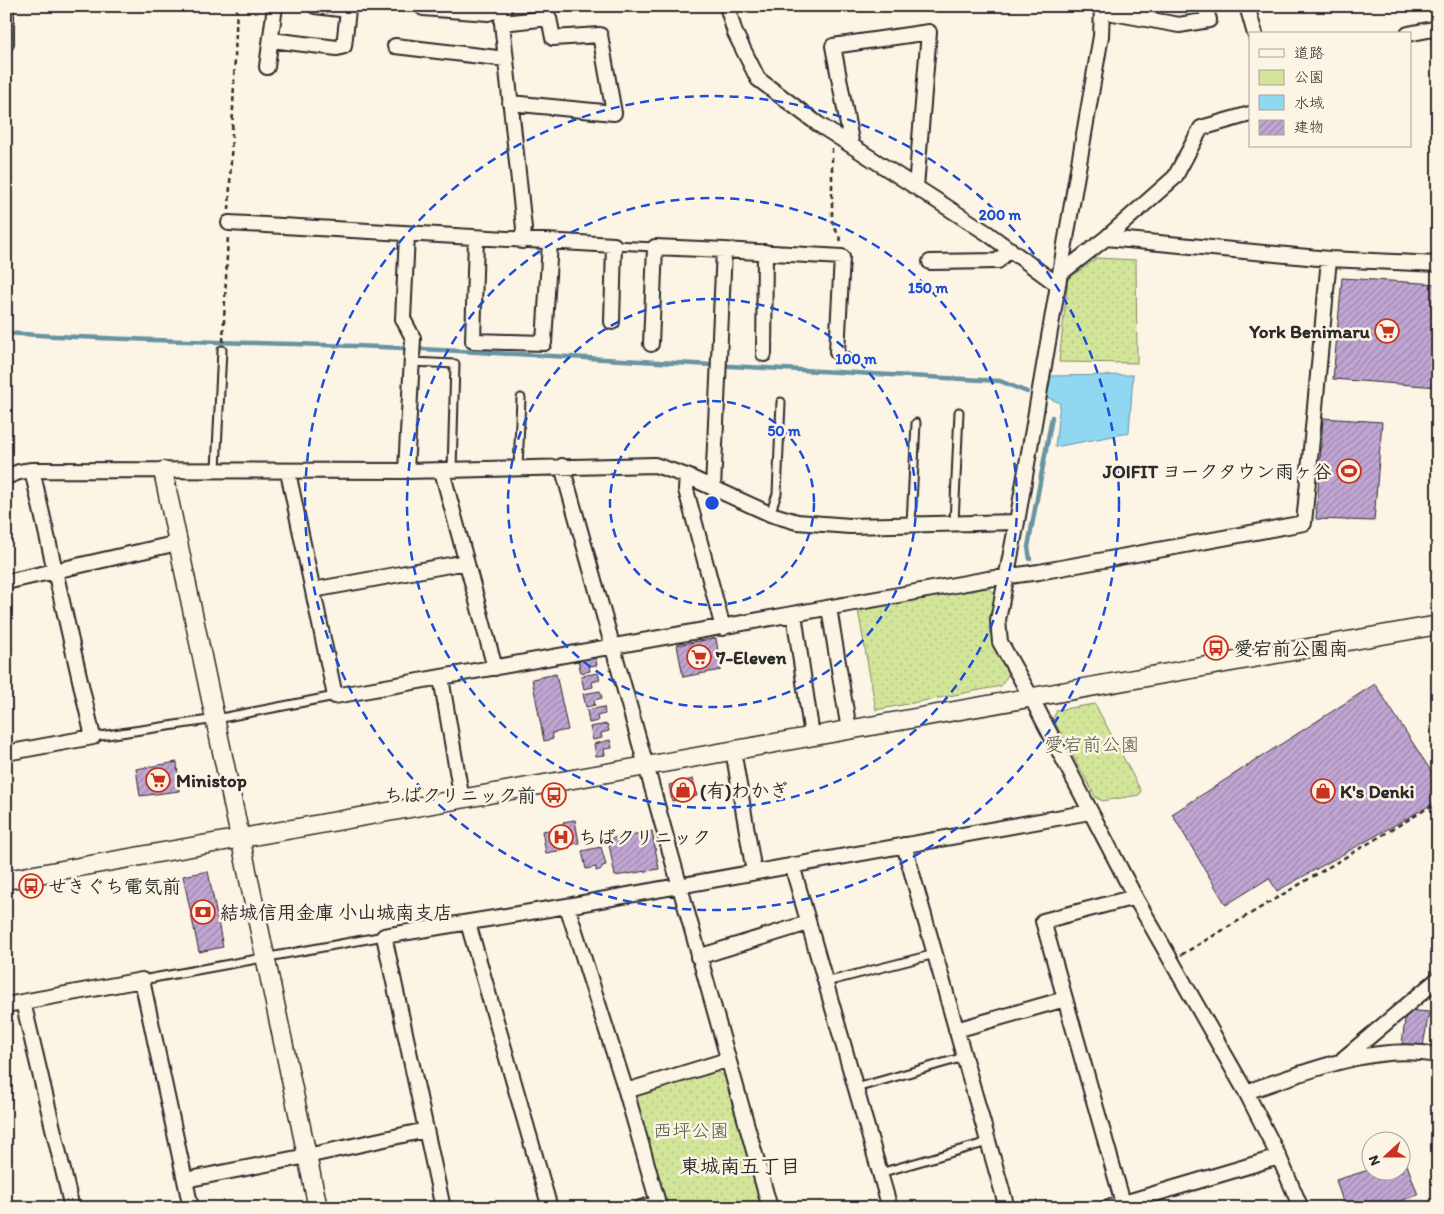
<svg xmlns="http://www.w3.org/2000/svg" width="1444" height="1214" viewBox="0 0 1444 1214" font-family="Itim,'Klee One',sans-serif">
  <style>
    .green { fill: url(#green-dots); stroke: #7e8862 }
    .water { fill: #90d8f2; stroke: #6893a2 }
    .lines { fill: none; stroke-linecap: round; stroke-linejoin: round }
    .stream { stroke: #6893a2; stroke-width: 4.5 }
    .building { fill: url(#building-hatch); stroke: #2b2b2b }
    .service-casing { stroke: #2b2b2b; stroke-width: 11 }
    .minor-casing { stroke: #2b2b2b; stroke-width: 18 }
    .tertiary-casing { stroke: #2b2b2b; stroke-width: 21 }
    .path { stroke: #2b2b2b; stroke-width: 2.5; stroke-dasharray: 5 4; stroke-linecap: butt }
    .service { stroke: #fcf5e5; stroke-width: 7 }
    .minor { stroke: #fcf5e5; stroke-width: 14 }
    .tertiary { stroke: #fcf5e5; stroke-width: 18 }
    .ring { fill: none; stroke: #1d4ed8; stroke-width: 2.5; stroke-dasharray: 9 6 }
    .labels { text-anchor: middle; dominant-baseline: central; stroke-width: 5; stroke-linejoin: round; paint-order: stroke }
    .poi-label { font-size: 19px; font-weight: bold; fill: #2b2b2b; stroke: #fcf5e5; text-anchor: start }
    .park-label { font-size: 19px; fill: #555a46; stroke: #fcf5e5 }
    .neighbourhood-label { font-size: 20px; font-weight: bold; fill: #2b2b2b; stroke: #fcf5e5 }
    .centre { fill: #1d4ed8; stroke: #fcf5e5; stroke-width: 2.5 }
    .ring-label { font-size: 15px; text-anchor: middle; font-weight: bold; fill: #1d4ed8; stroke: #fcf5e5; stroke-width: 5; stroke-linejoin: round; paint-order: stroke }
  </style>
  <defs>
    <pattern id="green-dots" width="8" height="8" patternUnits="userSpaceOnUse" patternTransform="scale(1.25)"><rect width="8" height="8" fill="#d2e599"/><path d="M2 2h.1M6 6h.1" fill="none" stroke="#b4c584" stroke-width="1.8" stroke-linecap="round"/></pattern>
    <pattern id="building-hatch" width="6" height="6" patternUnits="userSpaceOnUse" patternTransform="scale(1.25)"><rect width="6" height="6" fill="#c1a6d3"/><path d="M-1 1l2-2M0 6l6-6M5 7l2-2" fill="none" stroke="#9d87ab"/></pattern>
  </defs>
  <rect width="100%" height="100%" fill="#fcf5e5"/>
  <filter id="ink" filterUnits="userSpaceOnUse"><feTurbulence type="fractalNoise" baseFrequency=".02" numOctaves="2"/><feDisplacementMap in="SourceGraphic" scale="10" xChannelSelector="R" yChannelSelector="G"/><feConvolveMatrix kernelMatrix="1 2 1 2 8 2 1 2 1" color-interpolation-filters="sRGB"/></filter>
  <g filter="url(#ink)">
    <path class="green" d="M1097,258l39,2 1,103 -78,-1 9,-83z
      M988,588l7,5 -6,38 20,42 -8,13 -125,24 -18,-100z
      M1095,704l46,87 -2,4 -36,6 -7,-3 -43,-79 4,-9z
      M717,1071l8,6 38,131h-97l-32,-105 6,-9z"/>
    <path class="water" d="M1133,375l-4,58 -74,14 5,-44 -18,-8 5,-19z"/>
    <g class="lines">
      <path class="stream" d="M6,333c132,9 264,9 395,15 200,10 400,22 599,33l27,11
        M1030,559l-2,-12 24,-130"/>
    </g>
    <path class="building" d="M1342,278l96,6v103l-105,-8z
      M1323,418l59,4 -8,99 -58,-2z
      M716,638l5,32 -38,7 -6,-32z
      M595,657l2,8 -8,1 1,5 -9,2 -3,-13z
      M598,673l2,7 -8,2 1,5 -9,2 -3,-13z
      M556,674l12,56 -16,3 1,6 -9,2 -12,-62z
      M1375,684l63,98v19l-161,90 -8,-13 -43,27 -54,-91z
      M600,691l2,7 -8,2 1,5 -9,2 -3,-13z
      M604,707l1,7 -8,2 1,5 -9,2 -2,-13z
      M607,724l2,7 -8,2 1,5 -9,2 -3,-13z
      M610,740l2,8 -8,1 1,6 -9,1 -2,-12z
      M177,762l2,29 -39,5 -4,-27z
      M693,779l4,17 -25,5 -3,-16z
      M575,820l4,23 -11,2 1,4 -23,4 -4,-22 22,-3 -1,-6z
      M652,831l7,38 -44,7 -7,-37z
      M601,847l5,18 -4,1v3l-6,2v-4l-10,2 -4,-18z
      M208,871l15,76 -24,5 -16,-76z
      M1406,1010l23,2 -6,34 -21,-1z
      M1405,1159l13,36 -40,13h-33l-9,-28 36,-11v3h30v-12z"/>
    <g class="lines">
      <g class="service-casing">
        <path id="service" d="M614,245l41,2
          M412,362l43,2 -3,106
          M518,468l3,-70
          M216,469l6,-119
          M770,514l7,-20 4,-92
          M954,523l5,-111
          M911,524l5,-101
          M93,737l123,-18 119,-23
          M142,980l242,-44
          M826,982l109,-28
          M856,1088l108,-31
          M880,1173l108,-31"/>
      </g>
      <g class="minor-casing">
        <path id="minor" d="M727,6l8,27 23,46 60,45 169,109 71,52
          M1102,6l-1,30 -84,486 -19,98 2,22 31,55 104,200 111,195 33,65 22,51
          M1247,6l8,28
          M423,8l65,5 16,-5v-2
          M504,8l-2,15 22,205 -2,13
          M1102,11l77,14 30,-5 -4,-14
          M6,14v30
          M502,23l47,-5 4,20 47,-3 14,78 -104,-10
          M1408,34l30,-6
          M271,40l66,8 7,-2 4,-36 -33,-4
          M395,46l111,13
          M267,67l8,-61
          M852,146l-19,-100 96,-14 -13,155
          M229,223l385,22 -2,77
          M476,238l-3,103 71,2 6,-101
          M1106,238l223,21 109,5
          M724,250l118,7 -5,95
          M930,262l68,-1 12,-12
          M1060,274l46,-36 69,-61 26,-49 49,-14
          M651,344l4,-97 69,3 -11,238
          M764,354l1,-102
          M562,466l208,742
          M406,471l7,-133 -10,-19 4,-84
          M442,471l53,197
          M288,472l47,224 653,-117 51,-7 265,-49 25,-264
          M687,476l-1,14 37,138
          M6,477l13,-5 13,-2 374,1 249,-6 32,11 83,38 27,8 53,4 167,-4
          M6,582l172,-39
          M313,590l153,-28
          M829,608l20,122
          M794,614l18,122
          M441,678l21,122
          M733,750l21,122
          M6,753l87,-16 -61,-267
          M904,845l103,363
          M792,865l98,343
          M567,906l59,185 32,112 -17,5
          M468,923l82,285
          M698,957l110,-34
          M23,1002l49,206
          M6,1005l136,-25 49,228
          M956,1030l109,-31
          M1343,1059l95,-80
          M626,1091l101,-31
          M1246,1092c61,-20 127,-49 192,-37
          M185,1180l122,-24 119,-26
          M1123,1203l-80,-282 92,-24
          M443,1208l-59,-272 183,-30 523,-94
          M1107,1208l172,-51"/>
      </g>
      <g class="tertiary-casing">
        <path id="tertiary" d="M163,471l155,737
          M6,880l1432,-255"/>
      </g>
      <path class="path" d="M832,148v74l10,21
        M229,210l8,-204
        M223,342l5,-107
        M1181,955l257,-153"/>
      <use href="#service" class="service"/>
      <use href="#minor" class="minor"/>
      <use href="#tertiary" class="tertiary"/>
    </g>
  </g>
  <g class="ring">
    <circle cx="712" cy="503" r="102"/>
    <circle cx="712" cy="503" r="204"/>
    <circle cx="712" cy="503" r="305"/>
    <circle cx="712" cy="503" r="407"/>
  </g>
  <defs>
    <g id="supermarket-ring" transform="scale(1.25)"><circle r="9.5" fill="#fcf5e5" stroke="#c8321e" stroke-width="1.5"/><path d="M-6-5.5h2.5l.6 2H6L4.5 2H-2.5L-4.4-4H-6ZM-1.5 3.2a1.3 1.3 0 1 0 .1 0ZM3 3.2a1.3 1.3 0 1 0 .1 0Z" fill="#c8321e"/></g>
    <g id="stadium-ring" transform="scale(1.25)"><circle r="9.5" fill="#fcf5e5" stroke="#c8321e" stroke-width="1.5"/><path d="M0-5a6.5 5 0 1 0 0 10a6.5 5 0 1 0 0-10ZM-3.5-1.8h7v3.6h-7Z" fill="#c8321e"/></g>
    <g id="bus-ring" transform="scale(1.25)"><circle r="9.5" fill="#fcf5e5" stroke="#c8321e" stroke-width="1.5"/><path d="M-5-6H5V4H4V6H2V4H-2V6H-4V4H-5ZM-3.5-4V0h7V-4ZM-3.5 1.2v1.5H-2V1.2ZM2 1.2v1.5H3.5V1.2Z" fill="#c8321e"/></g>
    <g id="shop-ring" transform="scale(1.25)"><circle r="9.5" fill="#fcf5e5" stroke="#c8321e" stroke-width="1.5"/><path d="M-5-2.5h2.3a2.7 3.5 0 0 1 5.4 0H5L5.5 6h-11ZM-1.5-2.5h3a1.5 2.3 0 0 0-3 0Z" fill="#c8321e"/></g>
    <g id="hospital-ring" transform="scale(1.25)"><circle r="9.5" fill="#fcf5e5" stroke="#c8321e" stroke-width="1.5"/><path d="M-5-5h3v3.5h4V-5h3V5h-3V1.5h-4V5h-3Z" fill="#c8321e"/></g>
    <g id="bank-ring" transform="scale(1.25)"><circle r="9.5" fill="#fcf5e5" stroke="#c8321e" stroke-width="1.5"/><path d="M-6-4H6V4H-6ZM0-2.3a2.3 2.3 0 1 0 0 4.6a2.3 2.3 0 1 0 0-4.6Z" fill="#c8321e"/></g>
  </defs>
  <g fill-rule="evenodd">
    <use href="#supermarket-ring" x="1387" y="331"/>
    <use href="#stadium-ring" x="1349" y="471"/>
    <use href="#bus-ring" x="1216" y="648"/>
    <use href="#supermarket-ring" x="699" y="657"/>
    <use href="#supermarket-ring" x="158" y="780"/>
    <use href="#shop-ring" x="683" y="790"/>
    <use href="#shop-ring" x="1323" y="791"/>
    <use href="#bus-ring" x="554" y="795"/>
    <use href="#hospital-ring" x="561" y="837"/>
    <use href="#bus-ring" x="31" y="886"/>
    <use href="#bank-ring" x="203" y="912"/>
  </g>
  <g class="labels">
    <g class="poi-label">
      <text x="1370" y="331" text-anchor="end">York Benimaru</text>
      <text x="1332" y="471" text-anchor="end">JOIFIT ヨークタウン雨ヶ谷</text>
      <text x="1234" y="648">愛宕前公園南</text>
      <text x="716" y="657">7-Eleven</text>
      <text x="176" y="780">Ministop</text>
      <text x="700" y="790">(有)わかぎ</text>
      <text x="1340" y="791">K's Denki</text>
      <text x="536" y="795" text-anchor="end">ちばクリニック前</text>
      <text x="578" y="837">ちばクリニック</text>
      <text x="48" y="886">せきぐち電気前</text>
      <text x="220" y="912">結城信用金庫 小山城南支店</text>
    </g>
    <g class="park-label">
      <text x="1092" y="744">愛宕前公園</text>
      <text x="691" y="1130">西坪公園</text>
    </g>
    <g class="neighbourhood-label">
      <text x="740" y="1166">東城南五丁目</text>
    </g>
  </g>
  <circle cx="712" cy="503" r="8" class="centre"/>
  <g class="ring-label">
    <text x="1000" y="220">200 m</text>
    <text x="928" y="293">150 m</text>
    <text x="856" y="364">100 m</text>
    <text x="784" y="436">50 m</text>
  </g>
  <rect width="1444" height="1214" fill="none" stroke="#fcf5e5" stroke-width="25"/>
  <rect x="12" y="12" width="1419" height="1189" fill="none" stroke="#2b2b2b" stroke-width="2" filter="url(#ink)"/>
  <rect x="1249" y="32" width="162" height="115" fill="#fcf5e5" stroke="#a8a49b"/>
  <rect x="1259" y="49" width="25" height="8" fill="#fcf5e5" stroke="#a8a49b"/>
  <text x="1294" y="58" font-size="15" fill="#2b2b2b">道路</text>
  <rect x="1259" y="70" width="25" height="15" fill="#d2e599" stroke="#a8a49b"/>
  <text x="1294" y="82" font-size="15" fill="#2b2b2b">公園</text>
  <rect x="1259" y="95" width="25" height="15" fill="#90d8f2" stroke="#a8a49b"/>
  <text x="1294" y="108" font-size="15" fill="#2b2b2b">水域</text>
  <rect x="1259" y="120" width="25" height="15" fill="url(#building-hatch)" stroke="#a8a49b"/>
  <text x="1294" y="132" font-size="15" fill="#2b2b2b">建物</text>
  <g transform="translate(1386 1156) rotate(249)"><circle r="24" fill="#fcf5e5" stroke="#a8a49b"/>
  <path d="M0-4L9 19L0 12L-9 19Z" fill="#c8321e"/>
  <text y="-8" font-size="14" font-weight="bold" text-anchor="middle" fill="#2b2b2b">N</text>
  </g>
</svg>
